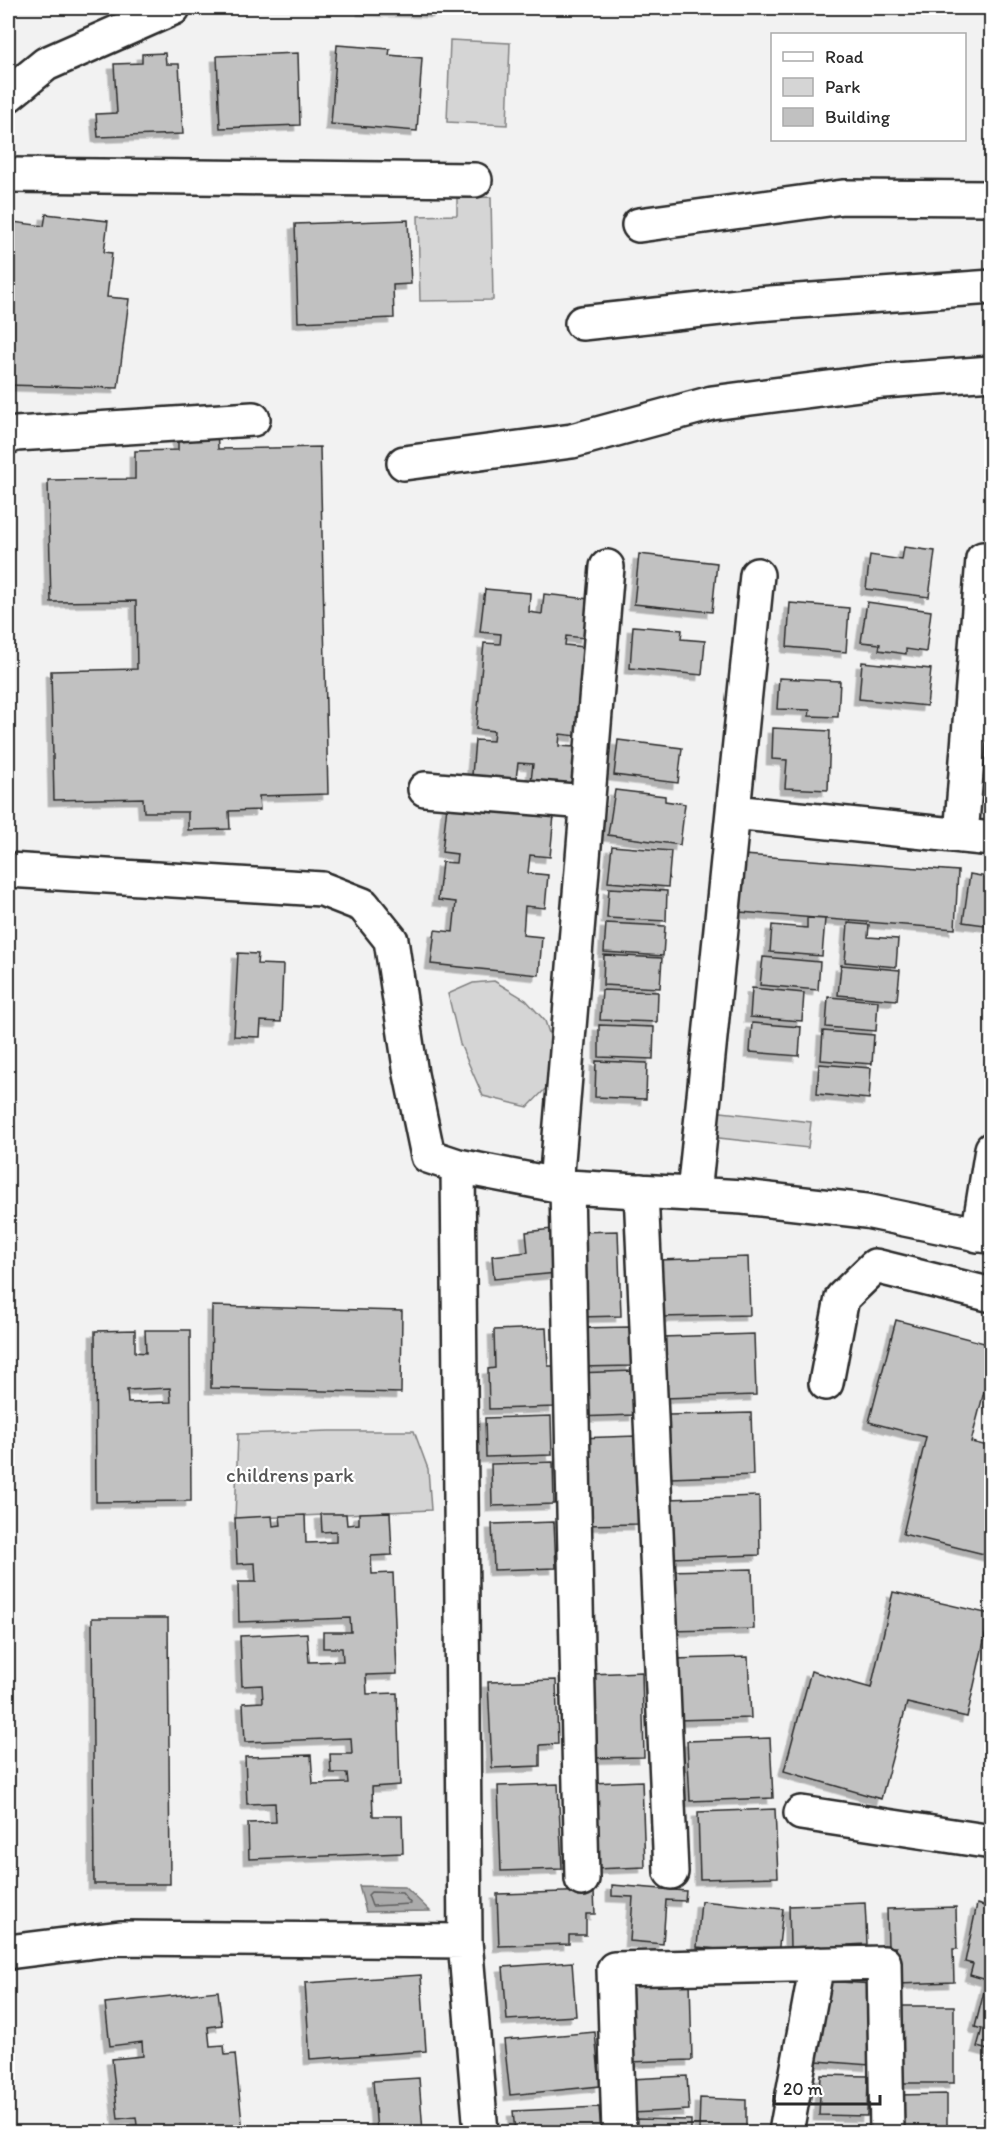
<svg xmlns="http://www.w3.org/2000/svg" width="999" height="2140" viewBox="0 0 999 2140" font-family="Itim,sans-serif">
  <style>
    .green { fill: #d5d5d5; stroke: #808080; stroke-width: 1.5 }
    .water { fill: #ababab; stroke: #787878; stroke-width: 1.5 }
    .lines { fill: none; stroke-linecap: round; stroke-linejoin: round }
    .shore { stroke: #5e5e5e; stroke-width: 1.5 }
    .building { fill: #c1c1c1; stroke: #2b2b2b; stroke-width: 1.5; fill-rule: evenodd; filter: url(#shadow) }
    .minor-casing { stroke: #2b2b2b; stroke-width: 38 }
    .minor { stroke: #fff; stroke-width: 33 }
    .labels { text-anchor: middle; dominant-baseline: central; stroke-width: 4.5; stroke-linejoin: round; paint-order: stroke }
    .park-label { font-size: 21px; fill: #565656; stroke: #fff }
  </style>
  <defs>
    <filter id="shadow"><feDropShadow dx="-5.5" dy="5.5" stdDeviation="0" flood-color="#0004"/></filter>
  </defs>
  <rect width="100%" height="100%" fill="#f2f2f2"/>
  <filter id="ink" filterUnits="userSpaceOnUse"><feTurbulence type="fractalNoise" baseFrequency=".0167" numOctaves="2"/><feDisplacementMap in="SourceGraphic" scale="12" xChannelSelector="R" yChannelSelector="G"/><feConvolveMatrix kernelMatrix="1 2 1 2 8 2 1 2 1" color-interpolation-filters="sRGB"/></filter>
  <g filter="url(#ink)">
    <path class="green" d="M450,40l60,3 -3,82 -60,-3z
      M491,197l2,103 -73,1 -2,-85 39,-1v-17z
      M494,981l32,19 19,21 10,30 -4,32 -23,24 -45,-11 -23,-52 -12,-50 25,-11z
      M712,1111l99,11 -3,26 -98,-11z
      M329,1431h85l14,38 3,41 -196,9 3,-85z"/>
    <path class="water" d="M359,1886l46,1 25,24 -64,1z"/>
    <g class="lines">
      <path class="shore" d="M371,1892l31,1 9,11 -39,2 -4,-11z"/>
    </g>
    <path class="building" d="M363,8h75v4l-75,-2z
      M337,45l53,4 -1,6 33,3 -5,73 -86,-7z
      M165,53l1,11h13l4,70 -85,3 -2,-23 21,-1 -3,-49 28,-1v-9z
      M298,53l2,72 -80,3 -3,-72z
      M46,214l62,7 -4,31 8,1 -5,44 22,2 -11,89 -110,-3v-112l5,-51 31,4z
      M408,220l3,64 -18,1 1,33 -96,4 -3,-98z
      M217,426l1,23 102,-2 8,347 -69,2 1,14 -31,1 1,18 -42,1v-18h-44l-1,-14 -89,2 -3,-129 86,-2 -1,-68 -85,1 -3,-122 87,-1v-28l43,-1v-23z
      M904,547l31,4 -6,46 -63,-8 4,-34 32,5z
      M639,554l78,9 -5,49 -78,-8z
      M485,589l45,4 -1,19 13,2 2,-20 45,5 -4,39 -19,-2 -1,9 19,2 -7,89 -17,-2 -1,12 16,1 -3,37 -41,-3 2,-17 -15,-1 -2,16 -44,-4 3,-35 18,1 1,-10 -18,-2 8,-86 16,1 1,-10 -21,-2z
      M867,602l64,9 -5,41 -20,-3v5l-27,-4 1,-6 -19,-2z
      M790,603l59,5 -3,44 -59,-5z
      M633,626l49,4 -1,9 24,2 -3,34 -72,-7z
      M862,662l69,7 -4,37 -68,-7z
      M779,678l61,3 -2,36 -29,-1 1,-6 -33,-1z
      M773,728l57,3 -2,59 -43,-2 2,-28 -15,-1z
      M618,740l64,8 -4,35 -64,-8z
      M615,790l50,6v5l20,3 -5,41 -72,-10z
      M447,805l107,10 -4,42 -20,-2 -2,18 20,2 -3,33 -20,-2 -2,29 19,2 -3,38 -108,-11 4,-34 18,2 3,-30 -18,-2 4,-38 14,1 1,-9 -15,-2z
      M612,846l59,5 -3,36 -60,-5z
      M744,855l214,16 -3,58 -215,-17z
      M970,874l22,4v48l-29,-4z
      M609,888l58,3 -1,30 -59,-3z
      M807,918l18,1 -3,37 -52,-4 2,-27 35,3z
      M606,923l59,3 -2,30 -59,-4z
      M848,923l21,2 -1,12 30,2 -2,28 -51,-5z
      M238,953l20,1 -1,10 26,1 -2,57 -20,-1 -1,16 -26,-1z
      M604,955l58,3 -2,30 -57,-3z
      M763,957l57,5 -2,28 -58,-5z
      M841,965l59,5 -3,30 -59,-5z
      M752,988l52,5 -2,28 -52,-4z
      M602,990l56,2 -1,30 -57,-2z
      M828,997l50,4 -2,30 -50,-4z
      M752,1023l49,4 -2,29 -49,-4z
      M599,1025l55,2 -1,32 -54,-2z
      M823,1031l51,4 -2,29 -51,-4z
      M596,1061l51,2 -1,36 -51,-2z
      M819,1064l52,4 -2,31 -52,-5z
      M552,1229l5,44 -63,6 -2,-23 36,-4 -2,-20z
      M618,1231l3,85 -41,1 -3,-85z
      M748,1257l2,58 -89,2 -3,-57z
      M212,1306l190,5 -1,82 -190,-5z
      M896,1320l96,25v16l-21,81 21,5v109l-89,-22 23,-97 -57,-15z
      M630,1327l2,39 -52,1 -2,-39z
      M546,1328l2,38h6l1,41 -66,2 -1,-40 7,-1 -1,-38z
      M135,1330v22l11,1 -1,-23h45l1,171 -95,1 -1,-171zM170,1388l1,14 -43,1 -1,-13z
      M754,1334l2,61 -92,3 -2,-61z
      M634,1371l1,44 -59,2 -2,-44z
      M751,1413l2,62 -83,3 -2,-63z
      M551,1416l1,39 -66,2 -1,-39z
      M636,1436l3,88 -57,1 -4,-87z
      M553,1462l1,42 -62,2 -1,-42z
      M759,1496l1,59 -90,3 -2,-59z
      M390,1512l2,43 -21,1 1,18 21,-1 4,101 -31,1 1,19 30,-1 3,92 -28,2 1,29h29l1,37 -154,6 -1,-36 28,-1 -1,-19 -28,1 -2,-47 66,-2 2,29 35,-1 -1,-10h-16l-1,-19h22l-1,-16 -106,4 -2,-39 20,-1 -1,-17 -20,1 -2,-50 67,-3 2,29 34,-1 -1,-13h-19v-16h28l-1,-14 -111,4 -1,-40h18l-1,-19 -18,1 -2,-46 37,-2 1,10 8,-1 -1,-9 25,-1 1,28 30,-1v-11l-14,1 -1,-18h25l1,11 12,-1v-11z
      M554,1522l2,46 -62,2 -2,-46z
      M752,1569l2,60 -83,2 -3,-60z
      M893,1592l97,22 -23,103 -60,-14 -26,96 -97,-28 27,-100 60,17z
      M92,1618h76l2,266h-76z
      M748,1657l3,61 -75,2 -3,-61z
      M642,1672l2,85 -52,1 -2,-84z
      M556,1680l2,64 -18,1v21l-48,2 -4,-86z
      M770,1738l3,60 -83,3 -3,-60z
      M642,1781l3,86 -51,2 -3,-86z
      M558,1784l4,85 -61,2 -3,-85z
      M775,1809l3,68 -78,2 -2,-67z
      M612,1885l74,6 -1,10 -19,-1 -3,44 -33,-3 3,-44 -21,-1z
      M594,1891l1,23h-9v21h-17v9l-70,2 -2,-52z
      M701,1901l82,8 -5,46 -81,-8z
      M865,1903l2,41 -19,1v7l-35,8v-14l-23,1 -1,-41z
      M977,1904l15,4v143l-15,-4 5,-18 -7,-2 12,-47 -17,-5 3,-11 -8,-2z
      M956,1907l1,42h-4l1,33 -56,2 -2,-37h-8l-1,-38z
      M572,1962l4,54 -69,4 -4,-53z
      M421,1975l5,76 -116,8 -5,-76z
      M690,1980l2,80 -65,2 -3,-81z
      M822,1981l53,3 -5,81 -53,-4z
      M218,1991l4,34 -14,2 2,19 14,-1 1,10 10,-1 8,78h-123v-5l17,-2 -1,-8 -18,2 -6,-60 31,-3 -1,-14 -32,4 -5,-43z
      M895,2006h59v77h-58z
      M595,2032l5,54 -90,9 -6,-55z
      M821,2075l47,1 -1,40 -48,-1z
      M687,2076l2,34 -57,3 -1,-34z
      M419,2078l4,54h-46l-4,-51z
      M947,2094v38h-49l-1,-37z
      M700,2098l46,2v31l-47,-1z
      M599,2107l2,25h-86l-2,-21z
      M634,2119l57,1v12h-58z"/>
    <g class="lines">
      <g class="minor-casing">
        <path id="minor" d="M8,95l38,-31 127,-56
          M8,175l467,5
          M639,225l204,-28 149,1
          M582,323l175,-19 235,-17
          M8,437l8,-3 237,-15
          M404,463l168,-22 140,-38 171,-22 109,-8
          M425,789l162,13
          M733,812l259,27
          M961,836l22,-277
          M8,870l314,19 41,16 28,35 20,134 17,82 30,10 109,21 176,10 123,14 126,26
          M458,1166l7,775 16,191
          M556,1185l51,-618
          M567,1187l15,692
          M641,1191l30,681
          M694,1194l63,-619
          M978,1235l14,-86
          M826,1383l16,-85 33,-32 117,29
          M801,1813l191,29
          M8,1952l112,-14 345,3
          M619,2132l-5,-163 270,-6 3,169
          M786,2132l31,-168"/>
      </g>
      <use href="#minor" class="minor"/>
    </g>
  </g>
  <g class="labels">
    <g class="park-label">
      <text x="290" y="1474">childrens park</text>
    </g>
  </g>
  <rect width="999" height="2140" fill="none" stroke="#fff" stroke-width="30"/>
  <rect x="15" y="15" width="969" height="2110" fill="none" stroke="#2b2b2b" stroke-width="2" filter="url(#ink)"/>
  <rect x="771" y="33" width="195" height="108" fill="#ffffff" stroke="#aaaaaa" stroke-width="1.5"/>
  <rect x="783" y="52" width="30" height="9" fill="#ffffff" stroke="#aaaaaa" stroke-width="1.5"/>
  <text x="825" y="63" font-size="18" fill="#2b2b2b">Road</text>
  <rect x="783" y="78" width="30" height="18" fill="#d5d5d5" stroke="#aaaaaa" stroke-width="1.5"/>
  <text x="825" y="93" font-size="18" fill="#2b2b2b">Park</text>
  <rect x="783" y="108" width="30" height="18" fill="#c1c1c1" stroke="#aaaaaa" stroke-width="1.5"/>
  <text x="825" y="123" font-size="18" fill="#2b2b2b">Building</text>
  <path d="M774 2095v9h106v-9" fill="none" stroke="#2b2b2b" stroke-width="3"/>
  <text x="783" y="2095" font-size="18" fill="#2b2b2b" stroke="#ffffff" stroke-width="4.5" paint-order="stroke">20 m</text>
</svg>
